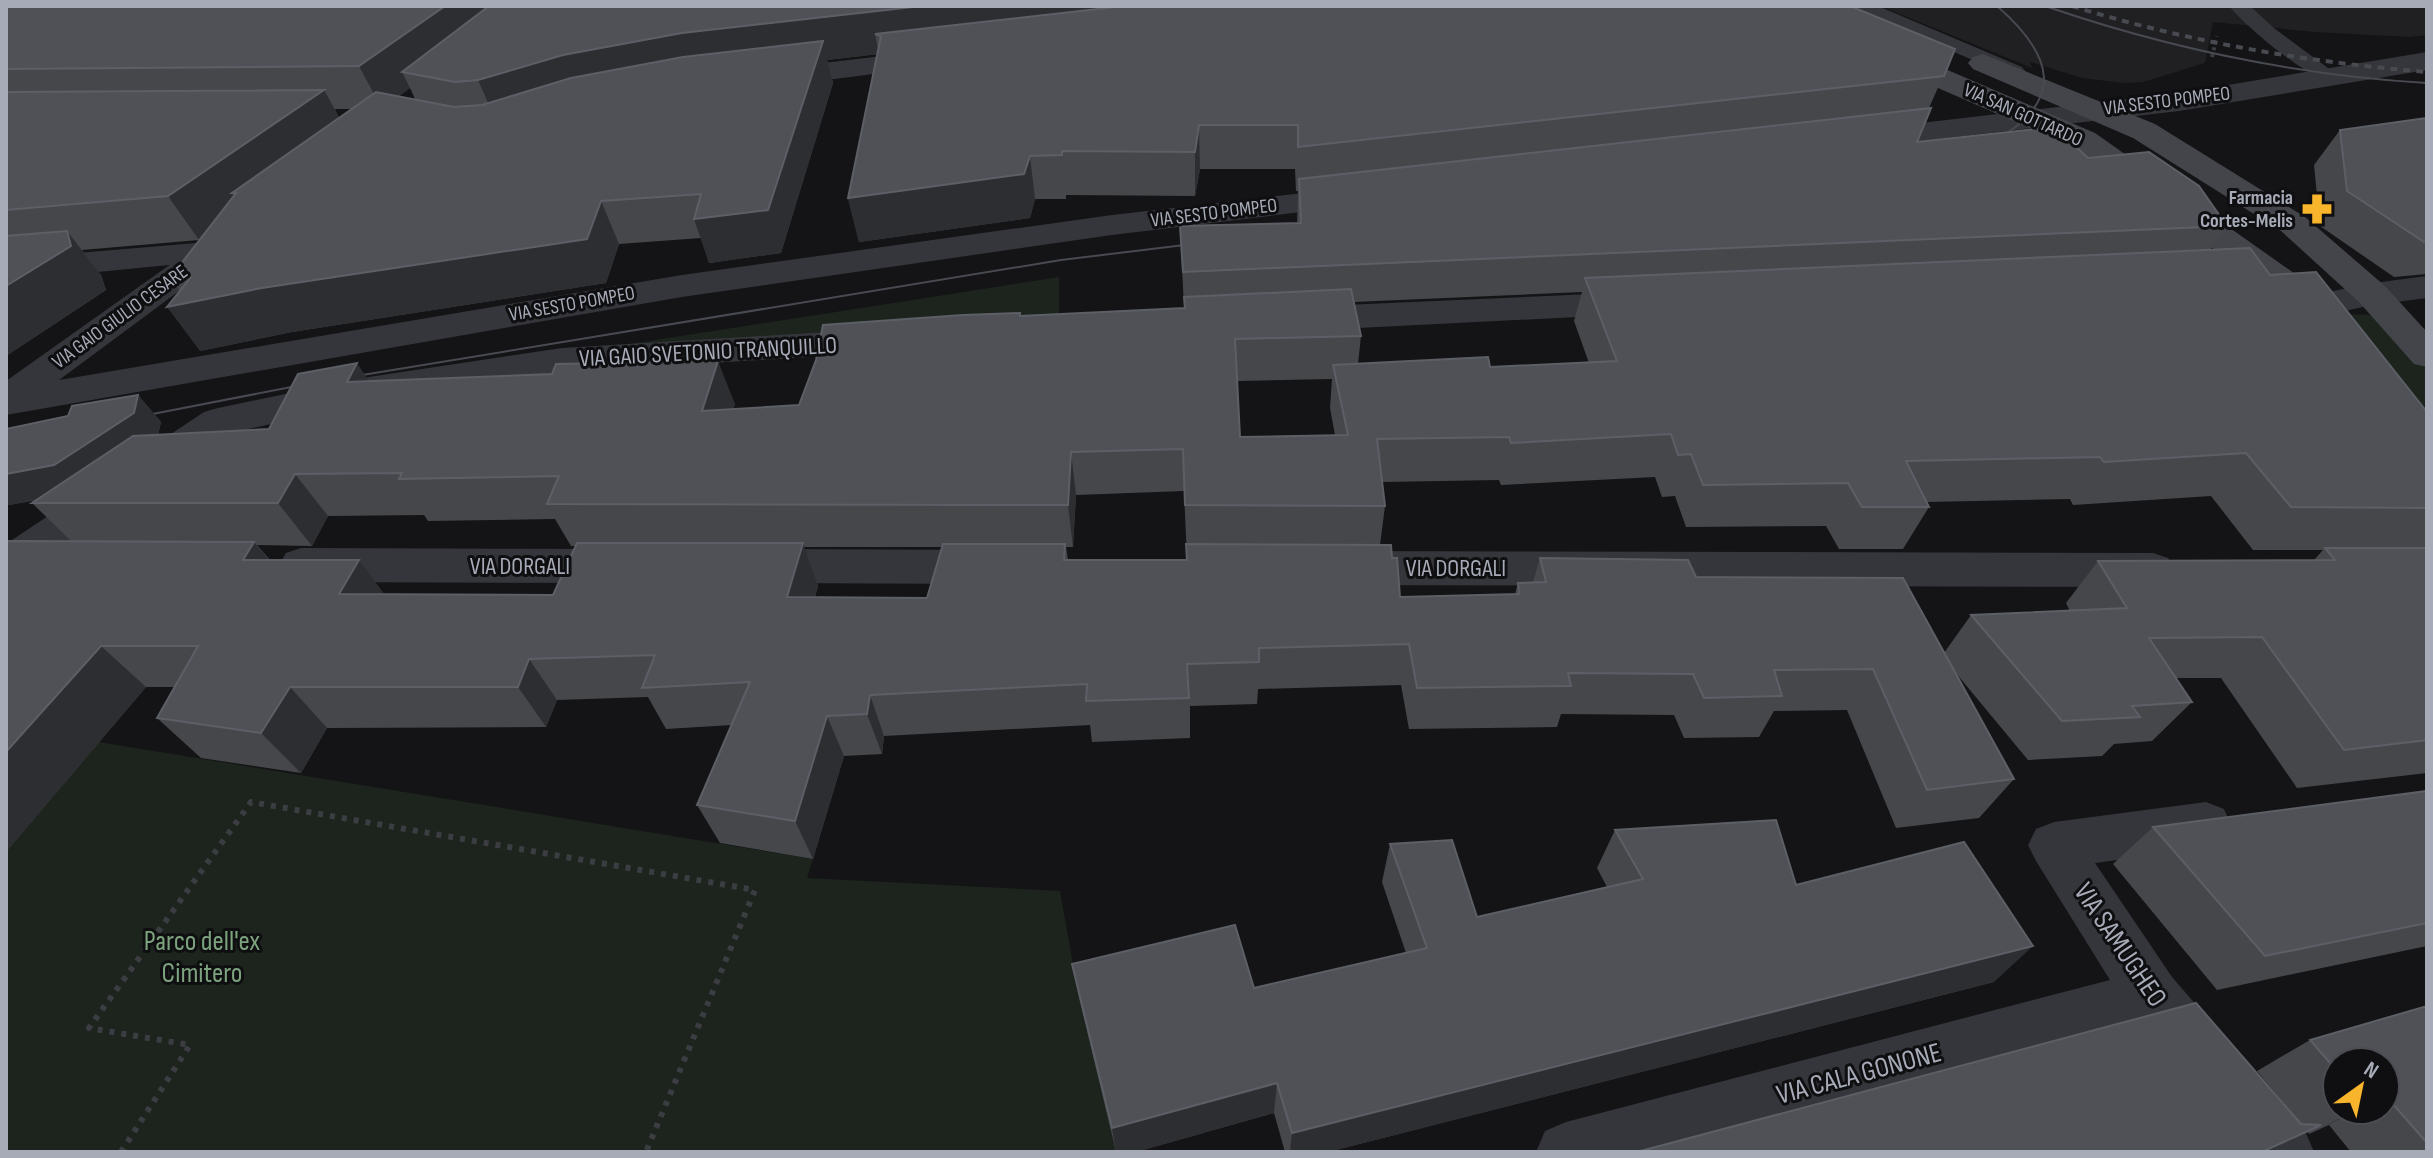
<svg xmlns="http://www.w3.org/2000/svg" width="2433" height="1158" viewBox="0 0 2433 1158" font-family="'Sofia Sans Condensed',sans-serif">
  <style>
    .built { fill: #202023 }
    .green { fill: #1c241d }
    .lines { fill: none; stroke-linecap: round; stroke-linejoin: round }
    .path-far1 { stroke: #3b3d42; stroke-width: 4; stroke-dasharray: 3 4; stroke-linecap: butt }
    .path { stroke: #3b3d42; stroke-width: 6; stroke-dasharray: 5 7; stroke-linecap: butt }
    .service { fill: #35363b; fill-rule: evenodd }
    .minor { fill: #35363b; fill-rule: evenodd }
    .tertiary { fill: #35363b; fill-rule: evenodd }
    .secondary { fill: #43454b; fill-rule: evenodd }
    .tram { stroke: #484a51; stroke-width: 2 }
    .rail { stroke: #484a51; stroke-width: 4; stroke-dasharray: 7 6; stroke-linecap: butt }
    .wall { fill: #45474b; fill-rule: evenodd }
    .shaded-wall { fill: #2d2e31 }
    .building { fill: #505157; stroke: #5d5f66; stroke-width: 2 }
    .labels { text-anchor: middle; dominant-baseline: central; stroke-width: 6; stroke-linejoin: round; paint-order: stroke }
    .far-street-label { font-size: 20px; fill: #a6abb7; stroke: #0f0f11 }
    .far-poi-label { font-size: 20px; font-weight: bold; fill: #a6abb7; stroke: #0f0f11; text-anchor: end }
    .street-label { font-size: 24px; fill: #a6abb7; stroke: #0f0f11 }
    .near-park-label { font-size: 28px; fill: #7ca37e; stroke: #0f0f11 }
    .near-street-label { font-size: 28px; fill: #a6abb7; stroke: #0f0f11 }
  </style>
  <rect width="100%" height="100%" fill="#141416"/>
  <path class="built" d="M1880,6h547v29l-17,2 -95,-5 -102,-10 -8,41 -62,19 -19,1 -42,-5 -52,-16 2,6z"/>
  <path class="green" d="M1059,277v44l-461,28z
    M2326,314l65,1 36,40v67z
    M99,742l714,117 -6,19 253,13 19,107 37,154h-1110v-300z"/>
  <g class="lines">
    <path class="path-far1" d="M2212,57l5,-21"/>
    <path class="path" d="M121,1152l69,-107 -101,-17 162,-226 504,88 -109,262"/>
    <path class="service" d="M1852,6h26l144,61 3,4 -3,4h-14l-153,-65z
      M2229,6h21l24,22 66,49 -3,4c-21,6 -93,-56 -108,-75z"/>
    <path class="minor" d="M934,50l10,3 5,6 -5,6 -172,22 -11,-3 -4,-6 4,-6 11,-3z
      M2427,52v18l-248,41 -318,37 -11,-2 -5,-7 5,-7 11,-2 318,-37z
      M1356,187l12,3 5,7 -5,7 -256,31 -430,62 -676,118v-26l676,-114 430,-60z
      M208,242l12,4 5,7 -5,7 -214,21v-22z
      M2427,276v22l-55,7 -55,12 -13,-3 -5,-8 5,-8c41,-11 81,-17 123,-22z
      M1637,292l13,3 5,8 -5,8 -13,3 -338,17 -13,-4 -5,-8 5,-8 13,-4z
      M878,329l13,3 6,9 -6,9 -13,3 -316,19 -200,32 -132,29 -206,143 -18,4v-36l198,-132 14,-4 144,-30 200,-30z
      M301,548l324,1 15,5 7,12 -7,12 -15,5 -324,-1 -15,-5 -7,-12 7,-12z
      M753,549l244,1 15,5 7,12 -7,12 -15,5 -244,-1 -15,-5 -7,-12 7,-12z
      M1337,551l816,2 15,5 7,12 -7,12 -15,5 -816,-2 -15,-5 -7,-12 7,-12z
      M2206,802l18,7 7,16 -7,16 -18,7 -111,15 77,114 133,154 9,21h-69l-104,-126 -464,126h-141l9,-21 21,-9 544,-142 -74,-119 -8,-16 8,-16 18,-7z"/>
    <path class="tertiary" d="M221,234l12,3 5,7 -5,7 -213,158 -14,4v-32l203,-144z"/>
    <path class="secondary" d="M1760,6h38l297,127 240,169 5,8 -5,8 -13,4 -13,-4 -236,-171 -309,-135z
      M1983,54l172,70 150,93 80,69 42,46v35l-13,-3 -55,-62 -78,-71 -148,-93 -160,-69 -5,-6 5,-6z"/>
    <path class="tram" d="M2045,6c125,43 250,69 382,77
      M1994,141c73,-41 59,-86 3,-135
      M344,378l717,-118 140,-17
      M132,418l180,-35"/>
    <path class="rail" d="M2072,6c116,36 234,56 355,66"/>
  </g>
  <path class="wall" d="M6,6l1949,43 -26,59 -12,34 171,16 139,68 -16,23 59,26 157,137v361l-130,15 -76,-110h-45l16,24 -40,39 -38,3 -12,12 -74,4 -73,-88 59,107 -35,39 -83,10 -49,-118 -73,1 -15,26 -75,1 -10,-23 -113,-1 -4,13 -148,2 -8,-44 -143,4 -1,15 -67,2v32l-98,4 -2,-17 -206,11 -2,18 -38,2 -31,103 -93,-16 -23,-38 35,-80 -66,4 -18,-32 -91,3 -11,27 -219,1 -26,45 -100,-15 -44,-40 18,-31h-29l-140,165 65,-311 -39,-38 5,-3 -28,5 -3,-3v-73l62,-13 70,-21 23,27 -3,13 111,-6 100,-48 366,23 -2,5 66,-4 221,-92 1,3 163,-8 -4,-82 117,-3 1,-32h-2l-1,-22h-95l-5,27 -129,-1v4h-31l-5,19 -171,24 -11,-44 30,-144 -51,6 6,23 -52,170 -72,10 -8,-25 -82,6 -13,39 -314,49 -92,19 -20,-60 -10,-13 31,-40 -2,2 -117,10 19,25 5,15 -100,66zM410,88l5,11 -16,-3zM335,109h17l-13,9zM1582,292l-8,29 15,42 -99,4 -132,-3 3,-28 -8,-34zM1332,379l-2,29 5,27 -95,2 -3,-56zM1655,477l7,20 13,-1 11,31 140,-1 13,23h64l26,-42 -2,-5 143,-3 3,6 138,-9 42,54h70l-9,10 -216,1 -32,42 4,8 -99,4 -27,38 -248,-76 -156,-19 -7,24 -15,1 -3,11 -115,3 -8,-39 -12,-13 5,-39 -3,-24 117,-2 2,5zM1184,491l3,69h-119l-2,-13h7l3,-52zM424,515l4,6 127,-2 16,27h4l-22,49 -168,-1 -115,-34 -13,-15 55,1 16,-30zM804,547h138l-15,51 -112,-1 3,-11z
    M2427,118v156l-33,3 -74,-51 -6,-61 26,-35z
    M2427,791v155l-210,44 -104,-126 40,-37z
    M1615,830l181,55 198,97 -666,170h-43l-11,-39 -138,39h-20l-37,-154 -7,-34 182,24 152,-35 -24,-71 8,-38 87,73 130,-30 -10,-19z
    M2427,1006v146h-76l-22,-27 -20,9 -1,-2 -40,20h-631l664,-28 -44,-53 53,-31zM2337,1062h48v48h-48z"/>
  <path class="shaded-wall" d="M445,6h75l-118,66 8,16 -28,21 -23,-43z
    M922,6h364l-405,30 -6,-2 4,20 -52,6 6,23 -52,170 -72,10 -15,-44 74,-9 -271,-87 -19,-43 85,-25 119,-22z
    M324,90l24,43 -116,60 10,16 -43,31 -31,-44z
    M1199,125l1,44 -5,27v-44z
    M1030,156l5,43 -5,19 -171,24 -11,-44z
    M601,201l18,43 -13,39 -314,49 -92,19 -33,-44z
    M67,231l34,44 5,15 -100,66v-70z
    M718,361l17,43 -16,50 -17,-43z
    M357,363l28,43 -38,-24z
    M138,395l23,27 -4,18 -78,51 -70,14 -3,-3v-28z
    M1071,452l5,43 -3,52 -5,-42z
    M295,474l33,42 -16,30 -34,-43z
    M254,542l36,43 -47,-25z
    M803,543l15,43 -14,53 -17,-42z
    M359,560l32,43 -52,-9z
    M101,646l45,41 -140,165v-100z
    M529,659l28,41 -11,27 -28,-40z
    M290,687l37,41 -26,45 -40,-40z
    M870,695l14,41 -2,18 -15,-40z
    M827,716l17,40 -31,103 -18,-38z
    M2033,946l-39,36 -666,170h-38l2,-19z
    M1277,1083l-3,30 -138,39h-20l-4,-24z
    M2356,1110h2l-49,24z
    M2321,1125l-53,27h-6z"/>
  <path class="building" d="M6,6h439l-86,60 -353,3z
    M489,6h433l-240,27 -119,22 -85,25 -23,2 -53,-10z
    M1124,6h726l105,43 -11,27 -646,71v-22h-99l-4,27 -133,-1v4l-32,1 -6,18 -176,24 33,-162 -6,-2z
    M823,41l-55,169 -74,9 7,-25 -100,7 -14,38 -325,49 -95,19 24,-30 -21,1 66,-85h-4l144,-101 78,15 28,-2 89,-27 112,-21z
    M324,90l-156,106 -162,14v-118z
    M1931,108l-14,34 138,-15 33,31 61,-6 50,34 28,40 -1044,46 -3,-46 121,-3 -2,-44z
    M2427,118v123l-3,1 -77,-51 -7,-61z
    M67,231l4,15 -65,40v-50z
    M2250,248l20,27 46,-3 111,140v96l-136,-1 -45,-54 -142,9 -4,-5 -194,4 23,46h-67l-14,-24 -145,2 -12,-31 -13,1 -7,-21 -160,9 -2,-6 -132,2 8,67 -200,-1 -2,-56 -112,3 -3,53 -521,-1 12,-28 -160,3 3,-6 -107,1 -17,29h-246l101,-67 136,-7 29,-55 59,-11 -10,19 205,-8 4,-10 162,-3 -16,50 97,-6 17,-45 7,-35 140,-10 57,-2v3l165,-8 -1,-11 167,-8 10,47 -126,3 5,98 108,-2 -15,-70 155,-8 2,10 127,-6 -32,-83z
    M138,395l-4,18 -80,52 -48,9v-45l62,-13 4,-10z
    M6,541l248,1 -11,18h116l-20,34 214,1 24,-52h226l-16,54 140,1 16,-54h122l-1,16h123l-1,-16 205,1 1,13h5l3,39 119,-3 -1,-11 28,-1 -6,-24 148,2 8,17 207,1 111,201 -87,11 -54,-121 -99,1 8,26 -78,2 -11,-24 -125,-1 3,13 -154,2 -8,-44 -150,4v14l-72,2 2,34 -103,3 1,-17 -217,11 -3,19 -40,2 -32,105 -98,-16 53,-123 -108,6 13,-33 -126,4 -11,28h-228l-29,46 -104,-15 41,-72h-97l-95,106z
    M2325,548h102v192l-83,10 -82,-113 -113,1 43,64 -60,4 8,11 -78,4 -91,-106 156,-7 -29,-47 237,-1z
    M2427,791v132l-162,33 -112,-129z
    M1776,820l20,65 168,-43 69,104 -741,187 -15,-50 -165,45 -40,-164 163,-39 19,63 173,-40 -37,-104 62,-4 25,77 166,-38 -28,-49z
    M2196,1003l105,121 20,1 -59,27h-625z
    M2427,1006v137l-41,-47 -1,1v-35h-48v9l-27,-31z"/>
  <defs>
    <g id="pharmacy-bare" transform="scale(2.4)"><path d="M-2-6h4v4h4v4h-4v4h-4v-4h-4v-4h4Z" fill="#f8b42a" stroke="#0f0f11" stroke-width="2.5" paint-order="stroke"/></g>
  </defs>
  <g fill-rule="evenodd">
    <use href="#pharmacy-bare" x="2317" y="209"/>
  </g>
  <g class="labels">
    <g class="far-street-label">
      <text transform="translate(2167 101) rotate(-7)">VIA SESTO POMPEO</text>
      <text transform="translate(2023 115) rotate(24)">VIA SAN GOTTARDO</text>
      <text transform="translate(1214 213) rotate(-7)">VIA SESTO POMPEO</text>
      <text transform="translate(572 304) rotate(-10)">VIA SESTO POMPEO</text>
      <text transform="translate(120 317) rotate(-36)">VIA GAIO GIULIO CESARE</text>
    </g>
    <g class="far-poi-label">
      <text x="2293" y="198">Farmacia<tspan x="2293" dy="23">Cortes-Melis</tspan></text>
    </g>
    <g class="street-label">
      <text transform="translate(708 352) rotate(-3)">VIA GAIO SVETONIO TRANQUILLO</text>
      <text x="520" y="566">VIA DORGALI</text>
      <text x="1456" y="568">VIA DORGALI</text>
    </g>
    <g class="near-park-label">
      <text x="202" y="941">Parco dell'ex<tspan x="202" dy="32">Cimitero</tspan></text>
    </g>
    <g class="near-street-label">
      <text transform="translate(2120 945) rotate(56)">VIA SAMUGHEO</text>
      <text transform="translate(1859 1074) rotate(-15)">VIA CALA GONONE</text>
    </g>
  </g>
  <rect width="2433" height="1158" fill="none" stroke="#a6abb7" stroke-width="16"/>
  <g transform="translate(2361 1086) rotate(33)"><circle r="38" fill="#0f0f11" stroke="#4b4d53" stroke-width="2"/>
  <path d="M0-6L14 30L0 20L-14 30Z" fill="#f8b42a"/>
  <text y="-12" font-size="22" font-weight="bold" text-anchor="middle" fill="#a6abb7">N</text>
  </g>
</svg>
